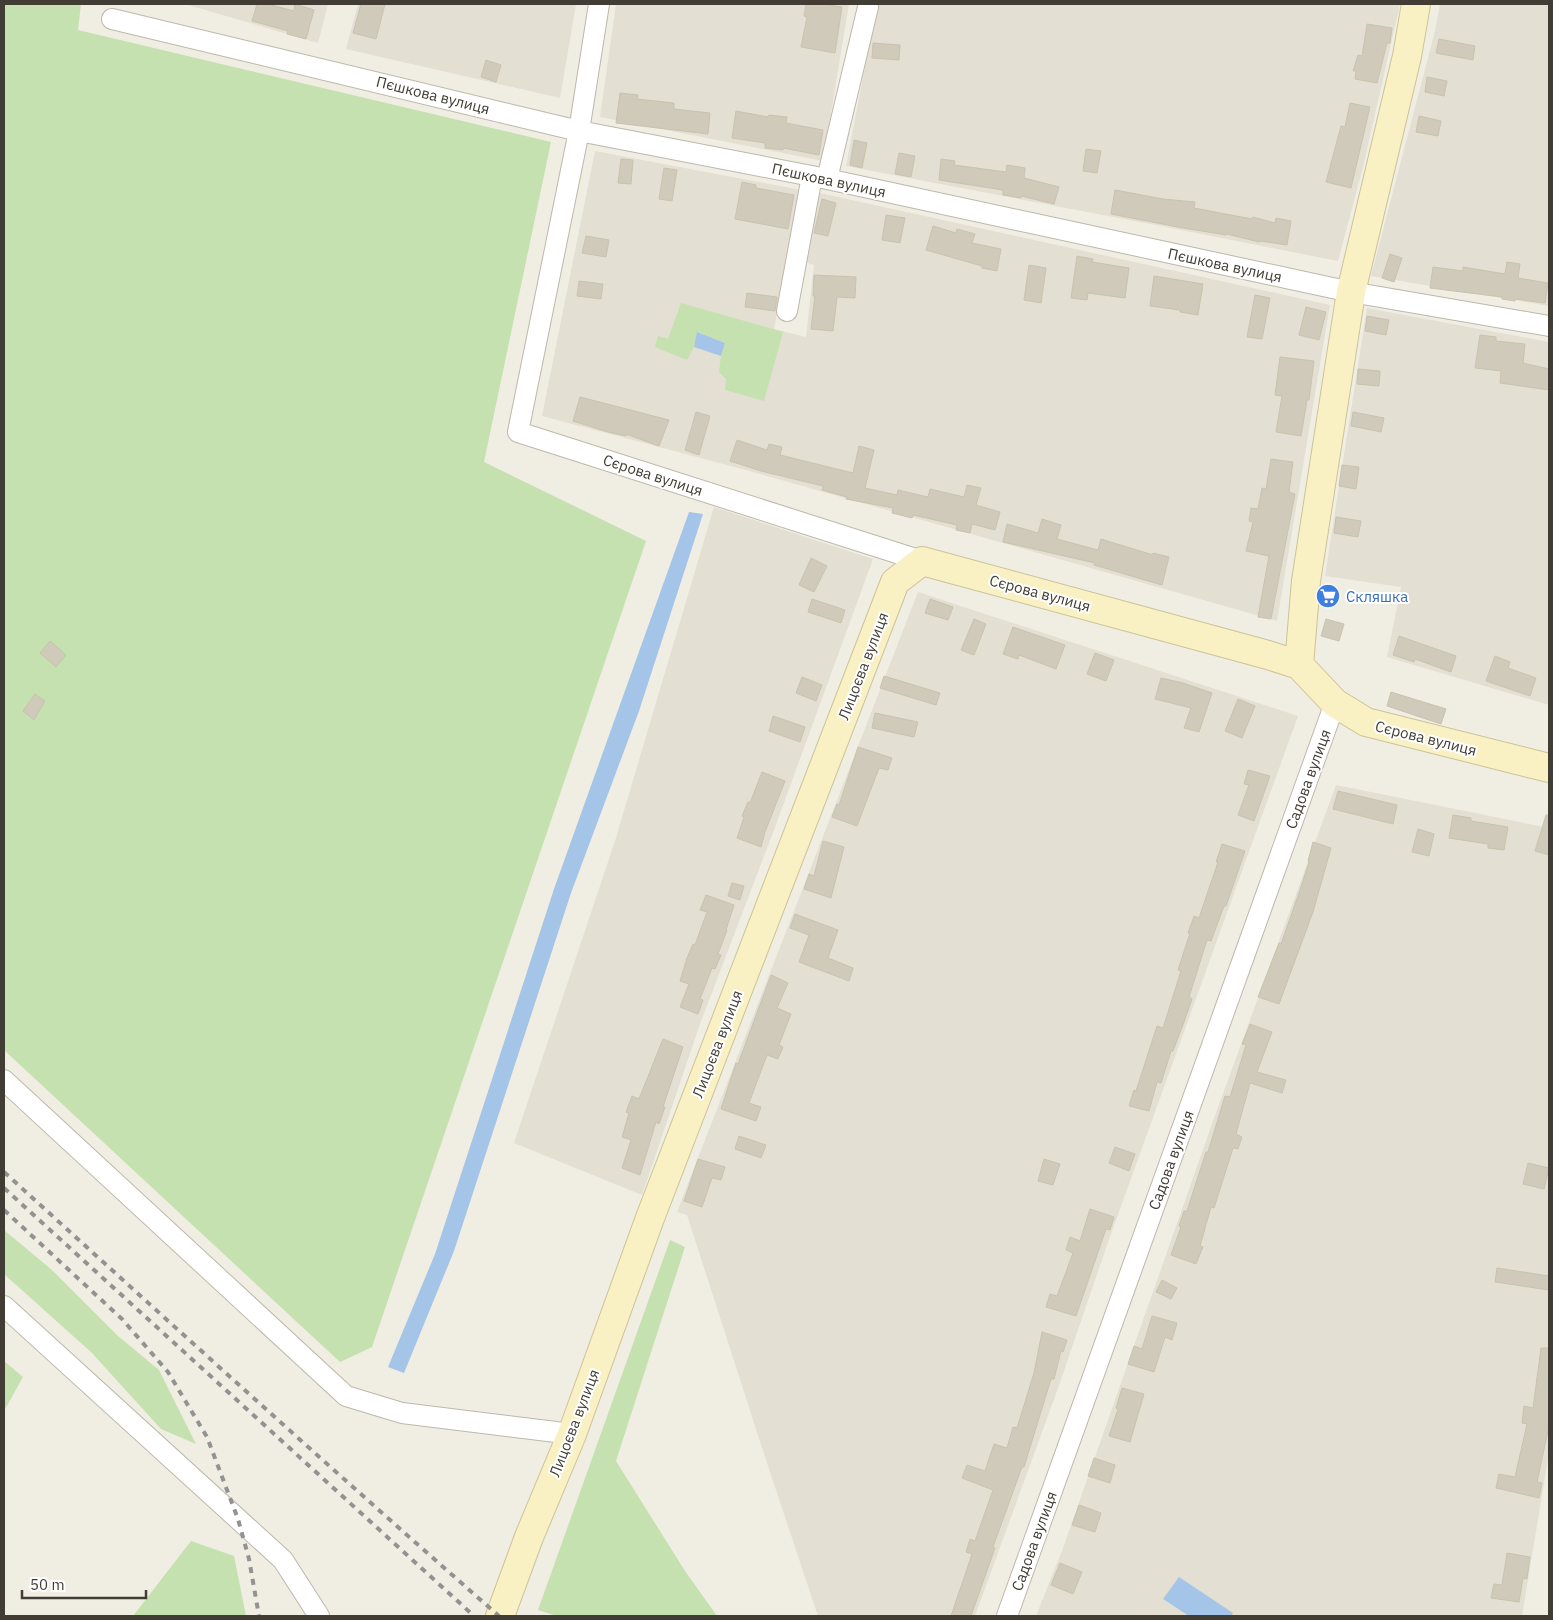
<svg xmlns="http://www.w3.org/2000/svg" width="1553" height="1620" viewBox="0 0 1553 1620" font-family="'IBM Plex Sans',sans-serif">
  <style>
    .residential { fill: #e3dfd2 }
    .green { fill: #c5e1af }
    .water { fill: #a4c5e8 }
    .building { fill: #d0caba; stroke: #cac2ae }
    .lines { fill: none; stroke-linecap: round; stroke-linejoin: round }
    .street-casing { stroke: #bdb8aa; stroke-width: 22 }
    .secondary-casing { stroke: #ccc396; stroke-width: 30 }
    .street { stroke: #fff; stroke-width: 20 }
    .secondary { stroke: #f9f1c4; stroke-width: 28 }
    .rail { stroke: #929292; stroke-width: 4; stroke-dasharray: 6 6; stroke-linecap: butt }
    .labels { text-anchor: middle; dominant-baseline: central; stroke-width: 4; stroke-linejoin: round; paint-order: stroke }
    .street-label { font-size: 15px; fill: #413d34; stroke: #fff }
    .shop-label { font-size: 15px; fill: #366cbe; stroke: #fff; text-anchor: start }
  </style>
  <rect width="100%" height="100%" fill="#f0ede3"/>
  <path class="residential" d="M185,4h143l-10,39z
    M358,4h218l-16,94 -214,-49z
    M616,4h233l-26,157 -223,-44z
    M877,4h523l-37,163 -25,94 -177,-35 -315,-60z
    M1440,4h109v302l-178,-30 64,-245z
    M595,151l206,39 -27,139 32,8 8,-72 -10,-3 16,-69 510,112 -53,316 -531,-151 -204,-54z
    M1367,308l182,34v363l-162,-48 14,-70 -76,-11z
    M714,507l159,52 -99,271 -74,194 -58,171 -128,-52 101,-302z
    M918,592l380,124 -191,529 -50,146 -82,225h-157l-51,-153 -80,-248 -10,-3z
    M1336,785l213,43v625l-27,163h-486l27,-68 150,-427z"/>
  <path class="green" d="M4,4h77l-3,26 473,112 -67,320 162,79 -274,806 -32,15 -336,-312z
    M681,303l102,29 -19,69 -39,-11 1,-11 -7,-7 2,-16 4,-13 -27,-11 -4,15 -7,13 -32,-13 3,-11 10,3z
    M4,1230l48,40 66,66 41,34 37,74 -35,-15 -69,-76 -88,-79z
    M670,1240l15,7 -69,214 69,110 32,45h-160l-19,-6z
    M4,1361l19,16 -19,34z
    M191,1541l43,15 12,60h-113z"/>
  <path class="water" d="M697,332l28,11 -4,13 -27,-9z
    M689,512l14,2 -64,197 -68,182 -117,358 -50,122 -16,-6 47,-113 119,-365z
    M1179,1577l54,36 -2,3h-42l-26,-17z"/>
  <path class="building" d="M257,4h10l27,7 1,-7 19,6 -8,29 -19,-5 1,-3 -36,-10z
    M361,4h24l-9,35 -23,-6z
    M806,4h15l21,3 -7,46 -34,-6 6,-30 -3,-1z
    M1367,24l25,4 -2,15h-3l-10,40 -22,-4 1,-8h-3l5,-16 4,1z
    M1439,39l36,7 -2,14 -37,-7z
    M873,43l27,2 -1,15 -27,-2z
    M486,60l15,5 -5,17 -15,-5z
    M1427,77l20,4 -3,15 -19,-4z
    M620,93l18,2 -1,4 37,4v6l36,4 -2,21 -92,-11z
    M1350,103l20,4 -19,81 -25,-6 15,-56 4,1z
    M736,111l32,6 1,-2 18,2 -1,6 37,7 -4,25 -36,-7v2l-18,-2v-5l-33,-5z
    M1419,116l22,5 -3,15 -22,-4z
    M854,140l13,3 -5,25 -12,-3z
    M1086,149l15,2 -4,22 -14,-2z
    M899,153l16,3 -4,21 -16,-3z
    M621,159l12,1 -2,24 -13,-1z
    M941,159l14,2 -1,4 52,7 1,-7 18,3 -1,10 35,9 -5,17 -33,-8v2l-18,-3v-5l-64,-10z
    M664,168l13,2 -5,31 -13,-2z
    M742,182l14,3v3l38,7 -6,34 -53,-10z
    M1115,190l48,9 32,3 -1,6 58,11 1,-2 22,6 1,-5 15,3 -4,24 -27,-4 -1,1 -32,-8 -1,1 -48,-8 -67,-13z
    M822,199l14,4 -8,33 -14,-3z
    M886,215l19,3 -5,25 -18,-3z
    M933,226l23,7 1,-4 18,5 -3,9 29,6 -4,22 -15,-3v-2l-56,-16z
    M586,236l23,4 -3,17 -24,-4z
    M1390,254l12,4 -8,24 -12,-4z
    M1077,256l16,3 -1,3 37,6 -4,30 -37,-5 -1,7 -16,-2z
    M1507,262l13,2 -2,14 30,5 -3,20 -30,-4v2l-13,-2v-2l-72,-9 3,-21 30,4v-4l42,7z
    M1029,265l17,3 -5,35 -17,-3z
    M814,275l42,2 -1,21 -18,-1 -4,34 -22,-2 4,-33h-2z
    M1154,276l49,8 -5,31 -18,-3v-2l-30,-4z
    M579,281l24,3 -2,15 -24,-3z
    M747,293l30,4 -2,14 -30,-4z
    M1255,295l15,3 -8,41 -15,-2z
    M1306,307l20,5 -7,28 -20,-5z
    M1367,316l22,4 -3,15 -21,-4z
    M1480,335l16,2v4l29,3 -2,19 26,6v21l-49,-7 1,-12 -26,-3z
    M1280,357l34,4 -5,39h-2l-6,36 -25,-4 6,-36 -7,-1z
    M1358,369l22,2 -1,15 -22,-2z
    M580,397l89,23 -10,26 -33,-12v2l-18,-4 -35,-11z
    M696,412l14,4 -11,39 -14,-5z
    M1353,412l31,6 -3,14 -30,-6z
    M737,440l30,10 2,-6 13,3 -2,8 73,18 6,-27 15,4 -9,38 32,7 1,-5 30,7 2,-8 34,8 3,-12 14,3 -5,17 24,7 -5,18 -23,-6 -2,9 -14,-3 1,-5 -44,-10 -1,3 -20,-5 1,-5 -47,-9 1,-2 -25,-7 1,-4 -62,-15 -31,-10z
    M1271,459l22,3 -4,30 6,2 -24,125 -13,-2 11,-61 -23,-5 7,-29 -4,-1 2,-13 7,1 4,-21 4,1z
    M1342,465l17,2 -3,22 -17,-3z
    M1336,517l25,4 -3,16 -24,-4z
    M1042,519l19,6 -4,14 41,11 3,-11 52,16v-2l16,4 -7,28 -68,-20 1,-2 -92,-21 4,-18 31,9z
    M811,558l16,8 -13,26 -15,-7z
    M812,599l33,11 -4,13 -33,-11z
    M930,599l23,8 -5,13 -23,-7z
    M974,619l12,5 -12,31 -13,-5z
    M1326,619l18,5 -5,17 -18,-5z
    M1013,627l52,18 -9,24 -37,-14 -1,4 -15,-5z
    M1399,636l57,20 -5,16 -36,-13 -1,3 -21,-7z
    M50,641l16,14 -10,12 -16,-14z
    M1095,653l19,7 -8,21 -19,-7z
    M1495,656l15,6 -2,6 28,10 -6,18 -44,-15z
    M884,676l56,17 -4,12 -56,-17z
    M802,677l20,8 -6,16 -20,-8z
    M1161,678l22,5 29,10 -13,39 -15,-4 7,-20 -36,-9z
    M1391,692l55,17 -5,15 -54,-18z
    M35,694l10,7 -11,19 -11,-9z
    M1238,699l17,7 -13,32 -17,-7z
    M875,713l43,9 -4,15 -42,-9z
    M773,716l32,11 -5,15 -31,-11z
    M858,747l34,11 -4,12 -9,-2 -22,58 -25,-9 5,-13 2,1z
    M1248,770l22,6 -16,45 -16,-6 11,-30 -5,-1z
    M762,772l23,9 -20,51 -4,15 -24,-9 7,-21 -2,-1 6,-14 2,1z
    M1338,791l59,14 -4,19 -60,-15z
    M1453,815l18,3v3l37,6 -4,23 -16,-2v-4l-39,-6z
    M1546,815h3v40l-14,-4z
    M1418,829l16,5 -5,22 -17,-4z
    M823,841l21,6 -13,51 -27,-9 5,-15 5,2z
    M1313,842l18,6 -18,64 -34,92 -21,-7 21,-54 2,1 18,-51 10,-31 -1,-1z
    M1222,844l23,7 -19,55h-2l-13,35 -4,-1 -18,57 3,2 -8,23 -11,29h-2l-10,32 -4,-1 -8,29 -20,-5 5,-16 2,1 21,-65 6,2 18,-57 -3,-1 12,-37h-2l6,-17 5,2 19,-56h-2z
    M732,883l12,3 -4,14 -12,-4z
    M706,895l28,10 -8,25h1l-9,24 3,1 -6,14 -3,-1 -12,31 3,1 -5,14 -18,-7 9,-23 -9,-3 7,-23 6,-14 2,1 12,-33 -7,-2z
    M795,914l43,16 -10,28 25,10 -4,13 -50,-19 10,-27 -19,-7z
    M771,975l17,8 -11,25 14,6 -12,31 4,2 -5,12 -11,-4 -18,48 12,4 -5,14 -35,-12 15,-46 2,1z
    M1250,1024l22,8 -15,40 29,8 -4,13 -32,-10 -14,51 6,3 -4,12 -5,-1 -19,60 -3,-1 -11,39 3,1 -7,17 -25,-9 10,-28 -2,-1 5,-15h3l19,-59h2l17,-56 5,1 16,-52 -4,-1z
    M663,1039l20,8 -20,60h2l-6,17 -3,-2 -16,53 -18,-7 9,-28 -9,-3 7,-24 -3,-1 6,-16 7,3z
    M739,1136l27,9 -5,13 -26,-9z
    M1115,1147l20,7 -6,17 -20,-8z
    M698,1159l27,8 -4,13 -9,-2 -10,29 -18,-6z
    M1044,1159l16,5 -7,21 -15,-4z
    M1528,1163l21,5 -5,21 -21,-5z
    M1090,1209l24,8 -4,13 -4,-1 -30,87 -30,-9 4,-13 7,2 16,-43 -7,-3 4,-13 10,4z
    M1497,1268l52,8v14l-54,-8z
    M1162,1280l15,8 -6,11 -15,-7z
    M1152,1316l25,7 -5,17 -7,-3 -11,35 -26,-8 6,-18 8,3z
    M1042,1332l25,8 -4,12 -2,-1 -7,28h-3l-27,88h-2l-29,80 2,1 -24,68h-20l21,-62 -6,-2 4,-13 5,2 18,-51 -31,-12 5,-13 18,6 9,-27 13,4 6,-21 4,1 17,-55z
    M1541,1348h8v78l-12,56 5,1 -3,15 -43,-10 3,-14 16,3 12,-53 -5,-1 2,-17 9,2z
    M1122,1388l22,6 -14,48 -21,-6 9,-27 -2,-1z
    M1094,1458l21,7 -5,18 -22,-7z
    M1079,1505l22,8 -6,19 -23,-7z
    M1507,1553l23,4 -3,22 -4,-1 -4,24 -28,-4 3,-14 8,1z
    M1060,1563l22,9 -9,22 -22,-9z"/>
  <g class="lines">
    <g class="street-casing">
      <path id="street" d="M599,4l-20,127 -61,301 404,129
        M112,19l467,112 248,48 524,113 198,34
        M827,179l41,-172
        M787,311l25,-135
        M4,1080l342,316 56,17 170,21
        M4,1306l279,254 36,56
        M1007,1616l328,-913"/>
    </g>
    <g class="secondary-casing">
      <path id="secondary" d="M1299,665l7,-84 45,-289 56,-236 9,-52
        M500,1616l29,-79 43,-103 78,-216 245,-636 27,-21 346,94 31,10 36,38 31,19 183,46"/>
    </g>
    <use href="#street" class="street"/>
    <use href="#secondary" class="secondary"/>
    <path class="rail" d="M4,1172c164,149 328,298 495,444
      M4,1188l470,428
      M4,1210l118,109 46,53 39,65 31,82 11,40 10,57"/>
  </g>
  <defs>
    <g id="supermarket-disc" transform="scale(1.25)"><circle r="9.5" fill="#3f7fe0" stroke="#fff"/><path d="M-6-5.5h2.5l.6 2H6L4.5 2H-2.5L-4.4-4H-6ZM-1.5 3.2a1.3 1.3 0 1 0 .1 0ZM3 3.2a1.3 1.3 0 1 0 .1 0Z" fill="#fff"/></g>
  </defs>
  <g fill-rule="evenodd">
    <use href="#supermarket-disc" x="1328" y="596"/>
  </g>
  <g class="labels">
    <g class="street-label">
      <text transform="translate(433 95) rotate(14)">Пєшкова вулиця</text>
      <text transform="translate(829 180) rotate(12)">Пєшкова вулиця</text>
      <text transform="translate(1225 265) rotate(12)">Пєшкова вулиця</text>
      <text transform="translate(653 475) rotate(18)">Сєрова вулиця</text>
      <text transform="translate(1040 593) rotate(15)">Сєрова вулиця</text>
      <text transform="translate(863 666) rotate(-69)">Лицоєва вулиця</text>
      <text transform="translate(1426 738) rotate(14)">Сєрова вулиця</text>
      <text transform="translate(1308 779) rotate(-70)">Садова вулиця</text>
      <text transform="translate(717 1044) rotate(-69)">Лицоєва вулиця</text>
      <text transform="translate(1171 1160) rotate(-70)">Садова вулиця</text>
      <text transform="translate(574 1423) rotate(-69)">Лицоєва вулиця</text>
      <text transform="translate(1034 1541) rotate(-70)">Садова вулиця</text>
    </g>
    <g class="shop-label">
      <text x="1346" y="596">Скляшка</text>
    </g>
  </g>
  <rect width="1553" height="1620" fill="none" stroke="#413d34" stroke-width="10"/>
  <path d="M22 1590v8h124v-8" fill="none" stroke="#413d34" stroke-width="2.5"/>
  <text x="30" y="1590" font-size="15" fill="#413d34" stroke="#ffffff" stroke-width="4" paint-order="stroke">50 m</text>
</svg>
